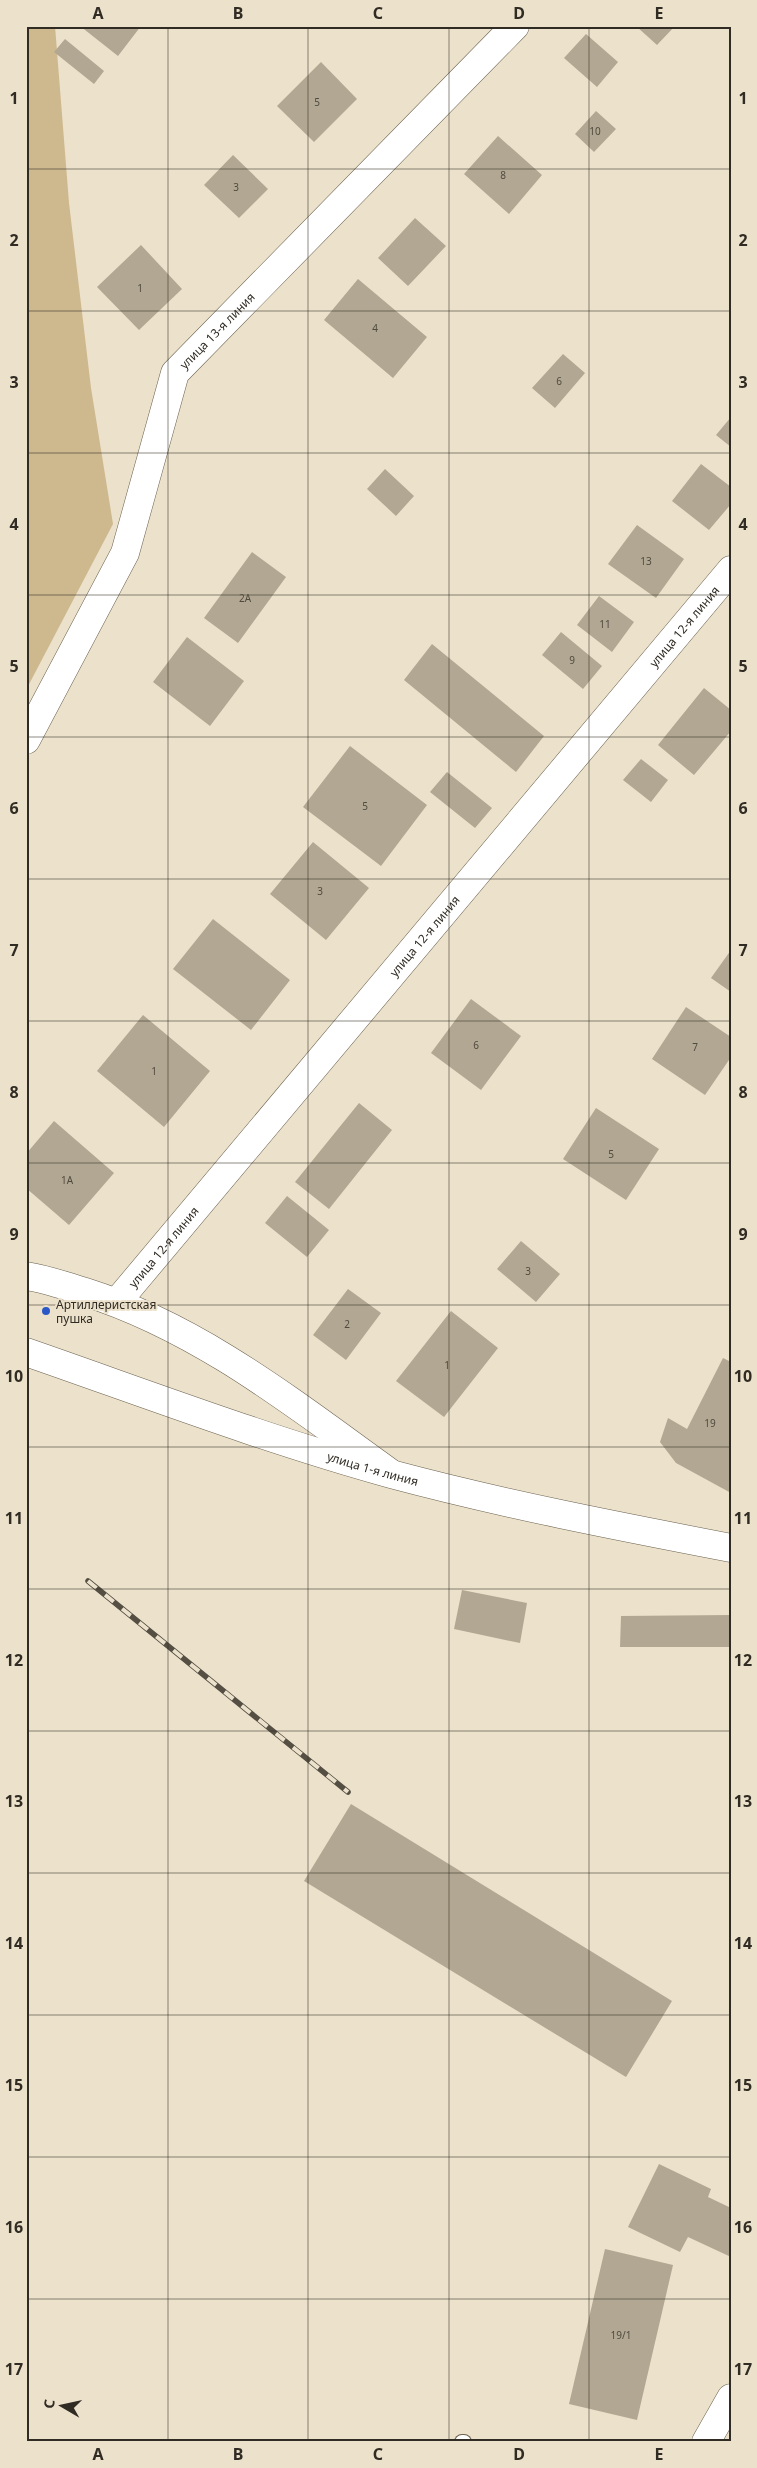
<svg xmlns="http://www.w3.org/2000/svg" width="757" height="2468" viewBox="0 0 757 2468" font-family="'Noto Sans',sans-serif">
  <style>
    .green { fill: #ceb88e }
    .building { fill: #b2a792 }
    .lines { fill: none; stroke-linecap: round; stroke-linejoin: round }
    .lane-casing { stroke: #6b614e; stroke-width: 16 }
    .street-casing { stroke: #6b614e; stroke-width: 29 }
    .secondary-casing { stroke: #6b614e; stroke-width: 29 }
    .lane { stroke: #fff; stroke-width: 14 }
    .street { stroke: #fff; stroke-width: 28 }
    .secondary { stroke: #fff; stroke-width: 28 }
    .rail-casing { stroke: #544e43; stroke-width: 5.5 }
    .rail { stroke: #ece1cb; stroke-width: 4; stroke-dasharray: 11; stroke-linecap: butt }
    .grid { fill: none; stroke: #302b23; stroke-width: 1; stroke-opacity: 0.55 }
    .poi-dot { fill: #2a58c6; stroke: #ece1cb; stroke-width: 2 }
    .labels { text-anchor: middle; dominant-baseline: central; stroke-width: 4; stroke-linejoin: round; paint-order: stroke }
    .number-label { font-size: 10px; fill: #504a3f }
    .street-label { font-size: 12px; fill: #302b23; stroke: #ece1cb }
    .poi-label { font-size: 12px; fill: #302b23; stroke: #ece1cb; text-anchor: start }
    .neatline { fill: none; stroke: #302b23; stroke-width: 2 }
    .grid-label { font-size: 16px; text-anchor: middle; font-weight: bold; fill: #302b23 }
  </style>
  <rect width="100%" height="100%" fill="#ece1cb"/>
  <path class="green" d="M26,26h29l14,177 22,185 22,136 -87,166z"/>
  <path class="building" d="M80,26h61l-23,30z
    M636,26h39l-18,19z
    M586,34l32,28 -21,25 -33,-29z
    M65,39l39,32 -10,13 -40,-32z
    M321,62l36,37 -43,43 -37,-36z
    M596,111l20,18 -22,23 -19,-18z
    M498,136l44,39 -33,39 -45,-40z
    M233,155l35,34 -29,29 -35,-33z
    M415,218l31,28 -38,40 -30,-28z
    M141,245l41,44 -43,41 -42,-43z
    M358,279l69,58 -34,41 -69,-58z
    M563,354l22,19 -30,35 -23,-20z
    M731,417v30l-15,-12z
    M701,464l30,23v17l-22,26 -37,-29z
    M385,469l29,27 -18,20 -29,-27z
    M637,525l47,34 -28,39 -48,-34z
    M252,552l34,25 -48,66 -34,-25z
    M599,596l35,26 -22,30 -35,-27z
    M561,632l41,34 -19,23 -41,-34z
    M187,637l57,44 -34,45 -57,-44z
    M432,644l112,92 -28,36 -112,-92z
    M704,688l27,22v21l-37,44 -36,-30z
    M350,746l77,59 -46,61 -78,-59z
    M641,759l27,21 -17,22 -28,-22z
    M447,772l45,36 -17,20 -45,-36z
    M313,842l56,46 -43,52 -56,-46z
    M213,919l77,61 -39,50 -78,-61z
    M731,950v42l-20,-14z
    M471,999l50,37 -40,54 -50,-37z
    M686,1007l45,30v20l-26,38 -53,-36z
    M143,1015l67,56 -46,56 -67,-56z
    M359,1103l33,27 -63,79 -34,-27z
    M596,1108l63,41 -33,51 -63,-41z
    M54,1121l60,52 -45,52 -43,-37v-34z
    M287,1196l42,34 -22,27 -42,-34z
    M521,1241l39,33 -24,28 -39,-33z
    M348,1289l33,24 -35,47 -33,-25z
    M451,1311l47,37 -54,69 -48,-36z
    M723,1358l8,4v131l-55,-30 -16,-21 8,-24 19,11z
    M462,1590l65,13 -7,40 -66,-14z
    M731,1615v32h-111l1,-31z
    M351,1804l321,197 -46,76 -322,-196z
    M659,2164l52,25 -3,8 23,11v49l-43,-20 -8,15 -52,-25z
    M605,2249l68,16 -36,155 -68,-16z"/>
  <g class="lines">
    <g class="lane-casing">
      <path id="lane" d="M462,2442h2"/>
    </g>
    <g class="street-casing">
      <g id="street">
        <path id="s1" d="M26,740l99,-187 50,-180 340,-347"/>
        <path d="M26,1276c21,3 39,10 59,16 114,36 208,111 304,180"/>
        <path id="s2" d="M117,1302l614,-732"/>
        <path d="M706,2442l25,-44"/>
      </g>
    </g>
    <g class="secondary-casing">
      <g id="secondary">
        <path id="s3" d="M26,1352c121,42 242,88 365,122 112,30 226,52 340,74"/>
      </g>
    </g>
    <use href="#lane" class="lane"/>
    <use href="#street" class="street"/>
    <use href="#secondary" class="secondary"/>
    <g class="rail-casing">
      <path id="rail" d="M88,1581l260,211"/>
    </g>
    <use href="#rail" class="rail"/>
  </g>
  <path class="grid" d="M168,26v2416M308,26v2416M449,26v2416M589,26v2416M26,169h705M26,311h705M26,453h705M26,595h705M26,737h705M26,879h705M26,1021h705M26,1163h705M26,1305h705M26,1447h705M26,1589h705M26,1731h705M26,1873h705M26,2015h705M26,2157h705M26,2299h705"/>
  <circle class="poi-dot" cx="46" cy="1311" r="5"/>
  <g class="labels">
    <g class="number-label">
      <text x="317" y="102">5</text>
      <text x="595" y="131">10</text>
      <text x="503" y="175">8</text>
      <text x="236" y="187">3</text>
      <text x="140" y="288">1</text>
      <text x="375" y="328">4</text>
      <text x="559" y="381">6</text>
      <text x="646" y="561">13</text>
      <text x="245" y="598">2А</text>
      <text x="605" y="624">11</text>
      <text x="572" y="660">9</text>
      <text x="365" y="806">5</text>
      <text x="320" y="891">3</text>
      <text x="476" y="1045">6</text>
      <text x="695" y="1047">7</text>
      <text x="154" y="1071">1</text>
      <text x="611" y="1154">5</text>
      <text x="67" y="1180">1А</text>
      <text x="528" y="1271">3</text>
      <text x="347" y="1324">2</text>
      <text x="447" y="1365">1</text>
      <text x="710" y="1423">19</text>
      <text x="621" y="2335">19/1</text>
    </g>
    <g class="street-label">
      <text stroke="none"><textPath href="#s1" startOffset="458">улица 13-я линия</textPath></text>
      <text stroke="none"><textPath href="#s2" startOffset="882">улица 12-я линия</textPath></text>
      <text stroke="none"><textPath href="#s2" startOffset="478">улица 12-я линия</textPath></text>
      <text stroke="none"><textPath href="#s2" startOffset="72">улица 12-я линия</textPath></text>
      <text stroke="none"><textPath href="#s3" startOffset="366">улица 1-я линия</textPath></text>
    </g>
    <g class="poi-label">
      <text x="56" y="1304">Артиллеристская<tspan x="56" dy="14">пушка</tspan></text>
    </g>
  </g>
  <rect width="757" height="2468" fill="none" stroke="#ece1cb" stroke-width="55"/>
  <g transform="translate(62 2406) rotate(279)" stroke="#ece1cb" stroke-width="4" paint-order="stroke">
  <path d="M0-4L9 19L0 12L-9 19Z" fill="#302b23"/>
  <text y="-8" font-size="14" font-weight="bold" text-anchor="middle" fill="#302b23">С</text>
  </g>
  <rect x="28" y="28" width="702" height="2412" class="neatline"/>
  <g class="grid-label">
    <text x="98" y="19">A</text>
    <text x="238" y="19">B</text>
    <text x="378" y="19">C</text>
    <text x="519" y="19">D</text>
    <text x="659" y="19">E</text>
    <text x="14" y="104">1</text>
    <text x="743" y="104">1</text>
    <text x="14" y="246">2</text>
    <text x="743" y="246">2</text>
    <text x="14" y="388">3</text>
    <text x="743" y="388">3</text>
    <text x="14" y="530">4</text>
    <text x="743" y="530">4</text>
    <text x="14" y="672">5</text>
    <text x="743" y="672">5</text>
    <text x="14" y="814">6</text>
    <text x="743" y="814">6</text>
    <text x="14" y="956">7</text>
    <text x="743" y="956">7</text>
    <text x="14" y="1098">8</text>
    <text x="743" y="1098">8</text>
    <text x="14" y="1240">9</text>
    <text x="743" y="1240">9</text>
    <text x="14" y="1382">10</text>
    <text x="743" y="1382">10</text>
    <text x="14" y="1524">11</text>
    <text x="743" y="1524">11</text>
    <text x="14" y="1666">12</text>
    <text x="743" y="1666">12</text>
    <text x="14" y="1807">13</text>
    <text x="743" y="1807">13</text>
    <text x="14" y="1949">14</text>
    <text x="743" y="1949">14</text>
    <text x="14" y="2091">15</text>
    <text x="743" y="2091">15</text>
    <text x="14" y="2233">16</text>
    <text x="743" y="2233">16</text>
    <text x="14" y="2375">17</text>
    <text x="743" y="2375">17</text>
    <text x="98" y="2460">A</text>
    <text x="238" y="2460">B</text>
    <text x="378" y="2460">C</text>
    <text x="519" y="2460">D</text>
    <text x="659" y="2460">E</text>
  </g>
</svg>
